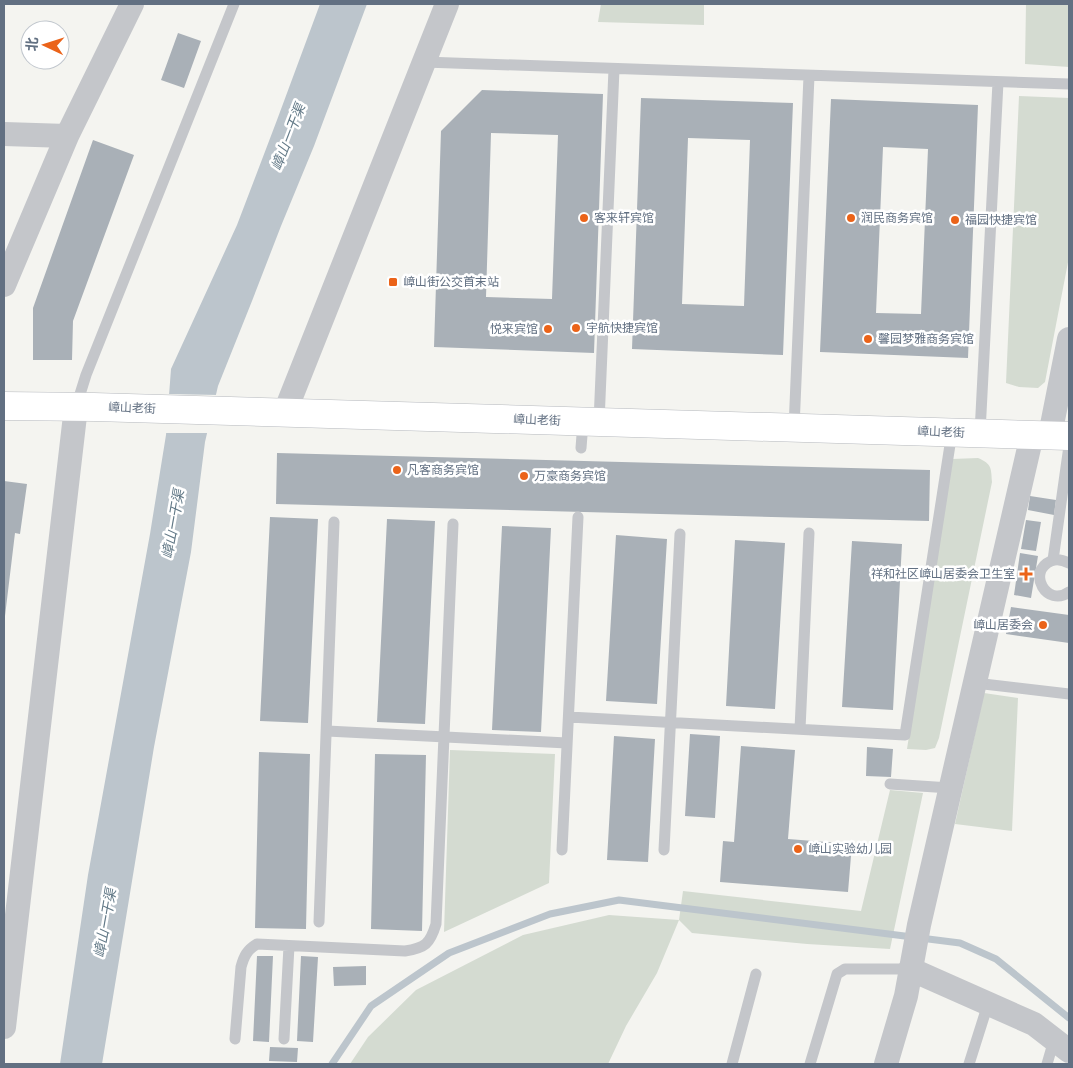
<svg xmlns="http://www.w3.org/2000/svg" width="1073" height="1068" viewBox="0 0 1073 1068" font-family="Arial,'Noto Sans SC',sans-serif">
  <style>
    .green { fill: #d4dbd1 }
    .water { fill: #bcc5cc }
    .pier { fill: #f4f4f0 }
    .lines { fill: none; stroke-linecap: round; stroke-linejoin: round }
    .stream { stroke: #bcc5cc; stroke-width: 7 }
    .building { fill: #a9b0b7; fill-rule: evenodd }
    .secondary-casing { stroke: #b6b9be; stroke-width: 29 }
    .lane { stroke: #c4c6ca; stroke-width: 11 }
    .street { stroke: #c4c6ca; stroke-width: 24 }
    .secondary { stroke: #fff; stroke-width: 28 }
    .poi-dot { fill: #eb6319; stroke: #fff; stroke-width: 2 }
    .labels { text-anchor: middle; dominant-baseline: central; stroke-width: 5; stroke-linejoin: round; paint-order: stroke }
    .poi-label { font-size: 12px; fill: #627082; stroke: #fff; text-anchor: start }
    .street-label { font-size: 12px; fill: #627082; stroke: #fff }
    .water-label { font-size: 14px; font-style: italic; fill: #627987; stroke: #fff }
  </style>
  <rect width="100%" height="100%" fill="#f4f4f0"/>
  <path class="green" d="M601,4h103v21l-106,-3z
    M1026,4h43v63l-44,-3z
    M1019,96l50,2v159l-24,125 -7,6 -19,-1 -13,-4z
    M978,458c14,6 13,10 14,24l-53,256 -4,10 -9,2 -19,-1 45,-290z
    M984,693l34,5 -6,133 -57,-7z
    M450,750l105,4 -6,129 -105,49z
    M890,790l33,3 -33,156 -83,-5 -115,-11 -13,-13 -22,53 -31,53 -18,38h-258l18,-27 48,-47 107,-55 86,-20 70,5 4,-29 178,20z"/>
  <path class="water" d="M320,4h47l-53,142 -33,80 -29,75 -34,85 -13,56 -14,110 -37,195 -52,317h-42l28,-189 62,-341 16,-99 5,-66 66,-144 40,-105z"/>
  <path class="pier" d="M167,394l52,1 -9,38h-47z"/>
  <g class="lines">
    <path class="stream" d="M332,1064l39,-58 78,-53 101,-39 69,-14 341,43 36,16 73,59"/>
  </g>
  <path class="building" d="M178,33l23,8 -17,47 -23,-8z
    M482,90l121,4 -9,259 -160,-6 7,-216zM491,133l67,2 -6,164 -66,-2z
    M641,98l152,5 -10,252 -151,-6zM688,138l62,2 -6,166 -62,-2z
    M831,99l147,6 -10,253 -148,-6zM883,147l45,2 -7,165 -45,-1z
    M93,140l41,15 -61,166 -1,39h-39v-52z
    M277,453l653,17 -1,51 -653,-17z
    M4,481l23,3 -7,50 -5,-1 -10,83z
    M1030,496l26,4 -2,15 -26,-5z
    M270,517l48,2 -10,204 -48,-2z
    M387,519l48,2 -10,203 -48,-2z
    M1026,520l15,2 -5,29 -15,-2z
    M502,526l49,2 -10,204 -49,-2z
    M616,535l51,4 -10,165 -51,-3z
    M735,540l50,3 -10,166 -49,-3z
    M852,541l50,3 -9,166 -51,-3z
    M1020,553l18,3 -7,42 -17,-3z
    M1011,607l58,8v28l-63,-9z
    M690,734l30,2 -5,82 -30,-2z
    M614,736l41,3 -7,123 -41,-2z
    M741,746l54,4 -7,89 64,5 -4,48 -128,-10 3,-41 11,1z
    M867,747l26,2 -2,28 -25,-1z
    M259,752l51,2 -4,175 -51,-1z
    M375,754l51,1 -4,176 -51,-2z
    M257,956h16l-4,86 -16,-1z
    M301,956l17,1 -5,85 -16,-1z
    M366,966v19l-32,1 -1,-19z
    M270,1047l28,1 -1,14 -28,-1z"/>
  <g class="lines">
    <g class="secondary-casing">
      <path id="secondary" d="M4,406l90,1 975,29"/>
    </g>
    <path class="lane" d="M424,62l645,22
      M76,407l10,-32 148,-371
      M599,422l15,-353
      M794,428l15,-352
      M980,433l18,-351
      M581,448l2,-26
      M1053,560l16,-114
      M1069,563c-6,-3 -12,-5 -18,-2 -25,11 -4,47 18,31
      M975,683l94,11
      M569,717l336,18 47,-303
      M800,729l9,-196
      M327,731l240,12
      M890,784l60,4
      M562,850l16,-333
      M664,850l16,-316
      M319,922l15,-400
      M235,1039l6,-72c3,-11 6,-17 16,-23l148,7c20,-3 25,-7 31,-27l17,-400
      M284,1039l5,-93
      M732,1064l24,-90
      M810,1064l27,-90 8,-5h65
      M969,1064l19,-60
      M1047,1064l7,-24"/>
    <path class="street" d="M4,134l63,2
      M4,285l63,-149 65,-132
      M285,412l162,-408
      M1050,435l19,-96
      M910,969l124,55 35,27
      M4,1027l72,-620
      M886,1064l20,-68 13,-71 113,-490"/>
    <use href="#secondary" class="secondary"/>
  </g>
  <g class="poi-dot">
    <circle cx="584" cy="218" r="5"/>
    <circle cx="851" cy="218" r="5"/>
    <circle cx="955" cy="220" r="5"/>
    <rect x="388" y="277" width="10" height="10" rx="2.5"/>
    <circle cx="576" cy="328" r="5"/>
    <circle cx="548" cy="329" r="5"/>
    <circle cx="868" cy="339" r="5"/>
    <circle cx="397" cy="470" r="5"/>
    <circle cx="524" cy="476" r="5"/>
    <path d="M1023.5 566.5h5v5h5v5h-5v5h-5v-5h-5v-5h5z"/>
    <circle cx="1043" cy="625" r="5"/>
    <circle cx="798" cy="849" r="5"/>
  </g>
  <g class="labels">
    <g class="poi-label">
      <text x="594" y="218">客来轩宾馆</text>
      <text x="861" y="218">润民商务宾馆</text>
      <text x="965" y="220">福园快捷宾馆</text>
      <text x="403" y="282">嶂山街公交首末站</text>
      <text x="586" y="328">宇航快捷宾馆</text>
      <text x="538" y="329" text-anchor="end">悦来宾馆</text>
      <text x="878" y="339">馨园梦雅商务宾馆</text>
      <text x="407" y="470">凡客商务宾馆</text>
      <text x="534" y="476">万豪商务宾馆</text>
      <text x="1015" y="574" text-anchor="end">祥和社区嶂山居委会卫生室</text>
      <text x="1033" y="625" text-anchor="end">嶂山居委会</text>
      <text x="808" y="849">嶂山实验幼儿园</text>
    </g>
    <g class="street-label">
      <text transform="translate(132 408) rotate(2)">嶂山老街</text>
      <text transform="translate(537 420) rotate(2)">嶂山老街</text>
      <text transform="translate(941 432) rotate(2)">嶂山老街</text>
    </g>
    <g class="water-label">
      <text transform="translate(288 137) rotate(-69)">嶂山一干渠</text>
      <text transform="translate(173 524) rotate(-80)">嶂山一干渠</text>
      <text transform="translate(105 923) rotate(-80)">嶂山一干渠</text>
    </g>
  </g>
  <rect width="1073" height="1068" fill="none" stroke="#627082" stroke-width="10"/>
  <g transform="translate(45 45) rotate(274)"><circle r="24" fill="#ffffff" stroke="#c0c6cd"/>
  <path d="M0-4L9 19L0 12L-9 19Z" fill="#eb6319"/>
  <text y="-8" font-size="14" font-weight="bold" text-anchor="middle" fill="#627082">北</text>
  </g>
</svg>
